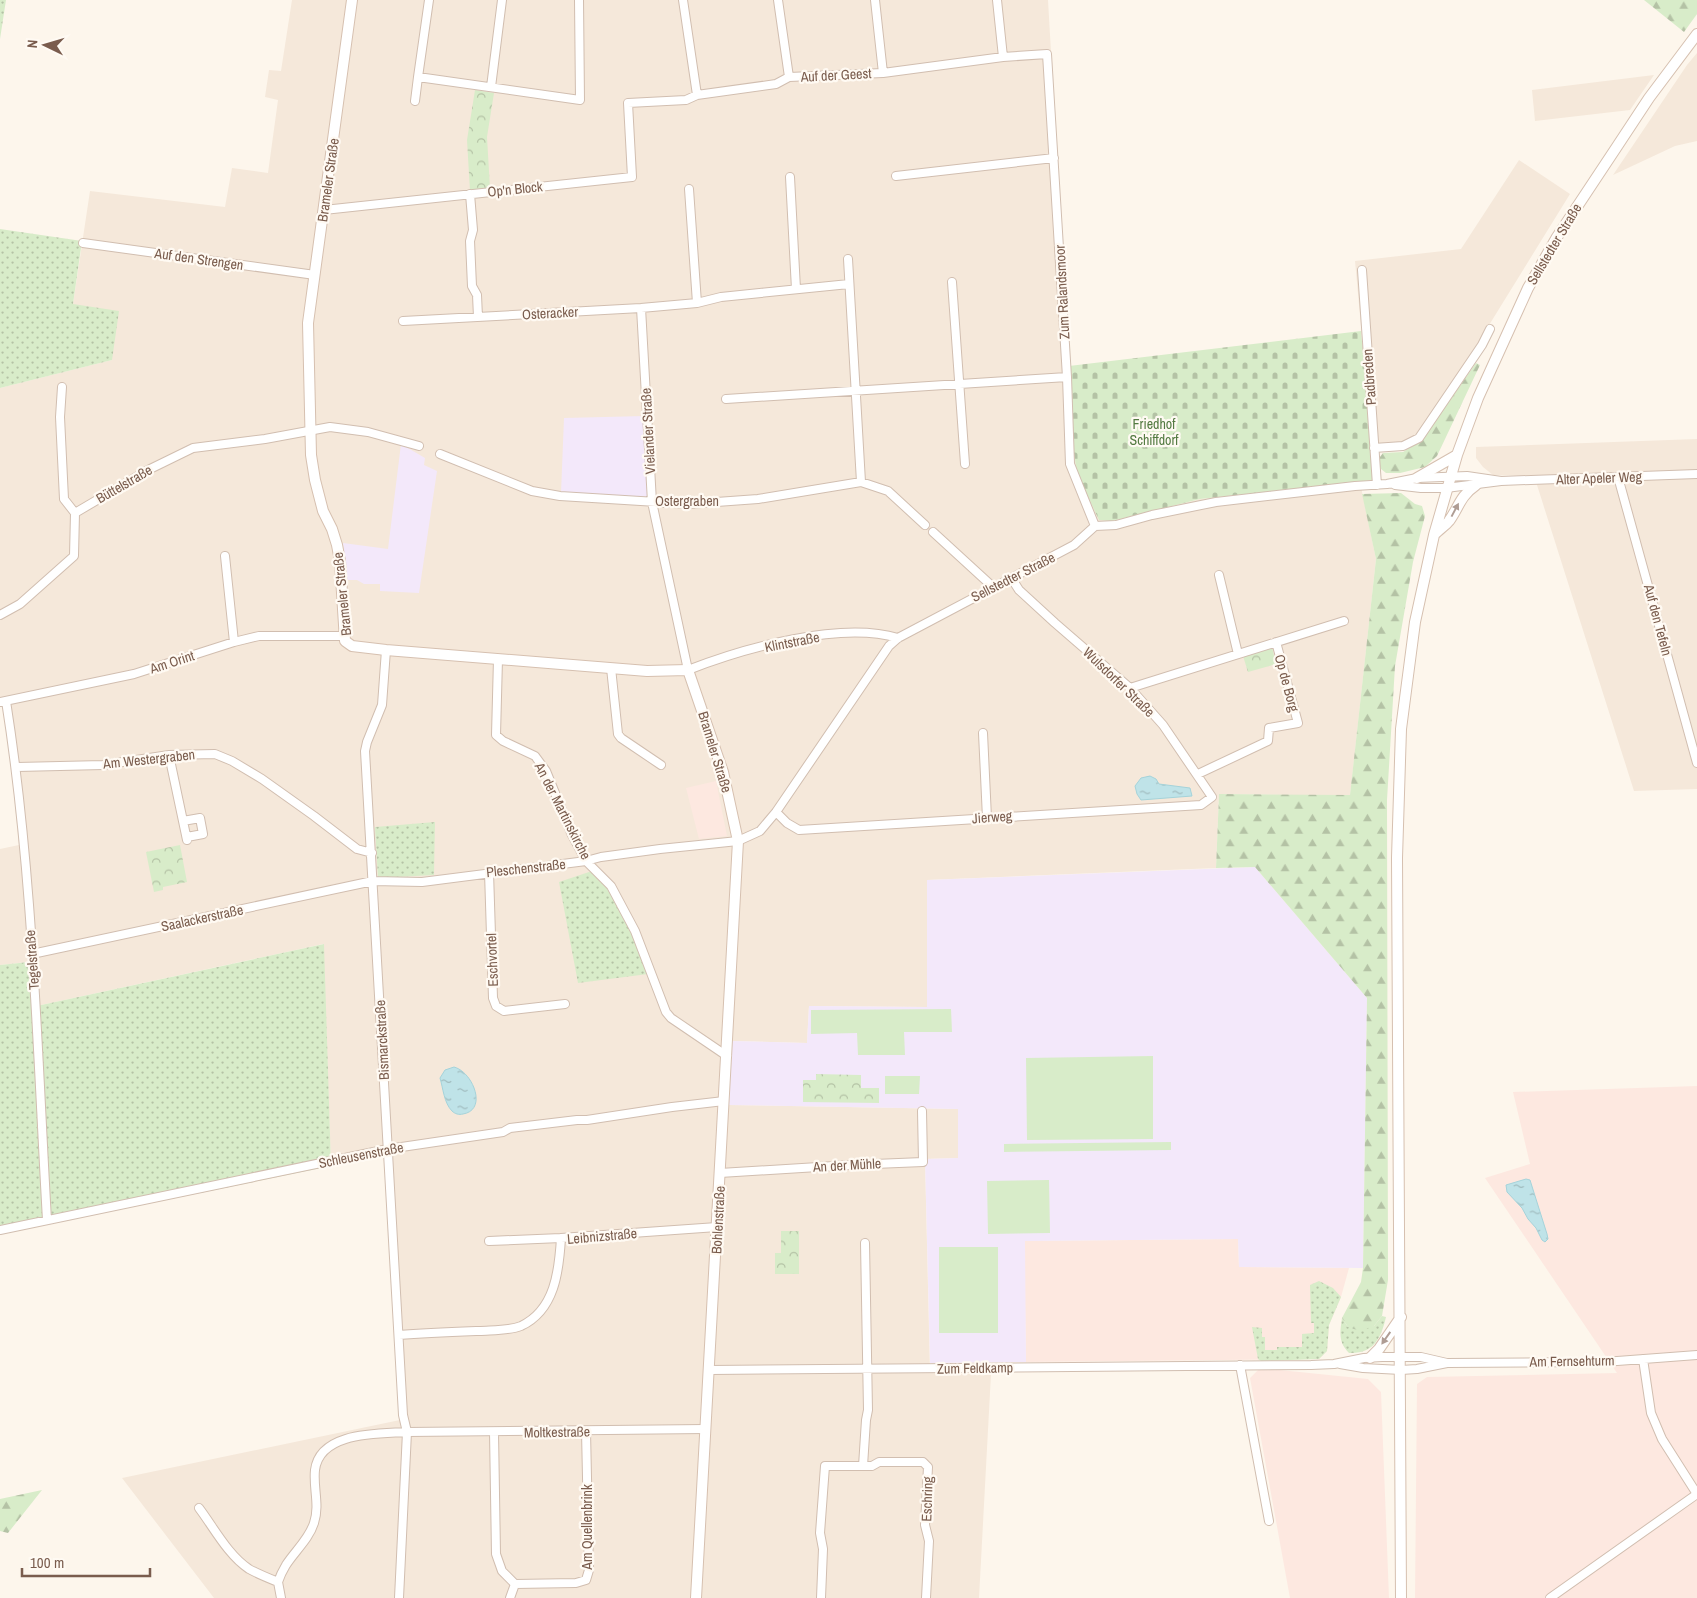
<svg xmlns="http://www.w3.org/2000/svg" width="1697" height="1598" viewBox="0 0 1697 1598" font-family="'Archivo Narrow',sans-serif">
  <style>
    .residential { fill: #f5e8da }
    .commercial { fill: #fde8e0 }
    .education { fill: #f3e8fa }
    .grass { fill: url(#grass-dots) }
    .forest { fill: url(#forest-firs) }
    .cemetery { fill: url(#cemetery-stones) }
    .park { fill: url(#park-crowns) }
    .garden { fill: #d8ecc9 }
    .water { fill: url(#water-ripples); stroke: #a5d3da }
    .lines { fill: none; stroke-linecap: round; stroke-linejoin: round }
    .street-casing { stroke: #d1beb0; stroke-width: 10 }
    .secondary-casing { stroke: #d6c0b0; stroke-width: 12 }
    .street { stroke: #fff; stroke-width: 8 }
    .secondary { stroke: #fff; stroke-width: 10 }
    .oneway { fill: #af9d94 }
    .labels { text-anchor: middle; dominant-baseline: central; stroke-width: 4.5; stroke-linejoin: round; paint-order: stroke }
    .street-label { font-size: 14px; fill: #7a5c4d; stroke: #fffaf3 }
    .park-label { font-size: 14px; fill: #537a41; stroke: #fffaf3 }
  </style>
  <defs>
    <pattern id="grass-dots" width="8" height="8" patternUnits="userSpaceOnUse" patternTransform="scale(1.25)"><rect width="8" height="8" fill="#d8ecc9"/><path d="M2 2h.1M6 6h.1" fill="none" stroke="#b4c2a5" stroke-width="1.8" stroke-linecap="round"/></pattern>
    <pattern id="forest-firs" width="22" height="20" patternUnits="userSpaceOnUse" patternTransform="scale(1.25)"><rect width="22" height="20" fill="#d8ecc9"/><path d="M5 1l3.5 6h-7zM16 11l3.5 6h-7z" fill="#b4c2a5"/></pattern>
    <pattern id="cemetery-stones" width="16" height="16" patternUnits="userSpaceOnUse" patternTransform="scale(1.25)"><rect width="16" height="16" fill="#d8ecc9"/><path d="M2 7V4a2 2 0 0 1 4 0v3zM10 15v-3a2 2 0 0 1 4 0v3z" fill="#b4c2a5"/></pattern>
    <pattern id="park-crowns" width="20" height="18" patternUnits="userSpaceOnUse" patternTransform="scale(1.25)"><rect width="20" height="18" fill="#d8ecc9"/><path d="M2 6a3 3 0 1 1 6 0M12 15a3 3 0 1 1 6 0" fill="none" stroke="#b4c2a5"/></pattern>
    <pattern id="water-ripples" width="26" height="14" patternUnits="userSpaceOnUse" patternTransform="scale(1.25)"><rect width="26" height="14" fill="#bfe3e8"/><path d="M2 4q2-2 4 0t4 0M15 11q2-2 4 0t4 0" fill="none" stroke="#a0bbbe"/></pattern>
  </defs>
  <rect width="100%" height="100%" fill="#fdf6ec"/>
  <path class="residential" d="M292,0h756l26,453 38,68 88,-22 160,-17 16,77 -26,237 -131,-2 -3,74 -289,12v127l-118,-1 -2,37 -75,-2 -3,64 229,4v49l-33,1 5,214 61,1 -12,224h-765l-92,-120 278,-58 -15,-265 -54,11 -8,-222 -291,63 -4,-45 -28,3v-116l19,-4 -14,-141h-5v-316l112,-28 -39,-56 17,-113 135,16 7,-39 36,5 10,-73 -13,-3 4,-27 12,1z
    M1697,53v88l-22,5 -62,29 74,-110z
    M1654,75l-24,35 -95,11 -3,-31z
    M1519,160l51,34 -92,149 -62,93 -13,7 -31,3 -17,-185 106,-12z
    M1697,439v350l-63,2 -97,-306 -2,-9 -42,-1 -10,-8 -7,-9v-11z"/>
  <path class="commercial" d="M716,781l11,55 -28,3 -13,-51z
    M1697,1086v512h-282l2,-214 10,-7 190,-4 -132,-195 45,-14 -17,-72z
    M1238,1239l1,28 110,1 -8,29 -12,28 -2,26 -8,8 -293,3 -2,-121z
    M1260,1368l108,11 13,13 8,206h-99l-40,-220z"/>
  <path class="education" d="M645,416l4,81 -88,-4 3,-75z
    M401,444l24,14 -1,7 13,6 -18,122 -39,-2v-7h-16l-7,-4h-10l-4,-37 45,6z
    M1255,867l112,131 -4,270 -124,-1 -1,-28 -213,2 1,121 -96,1 -5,-204 33,-1v-49l-229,-4 3,-64 75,2 2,-37 118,1v-127z"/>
  <path class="grass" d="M0,0h6l-6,39z
    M0,229l82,12 -9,63 46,7 -7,49 -112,28z
    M435,822l-1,53 -56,3 -3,-51z
    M592,871l16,18 24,44 16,41 -70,9 -19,-101z
    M324,944l7,222 -331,68v-269l29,-3 3,45z
    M1319,1281l14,7 8,9 -12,28 -2,26 -8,8 -58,2 -3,-2 -6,-32 10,1v9h3v13h12v-3h25v-13l12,-1v-10h-3l-1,-38z
    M1382,1316l4,1c-5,21 -12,37 -37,36 -11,-11 -9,-21 -7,-35l6,9 26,-1z"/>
  <path class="forest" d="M1644,0h53v14l-13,18z
    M1476,363l4,2 -43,91 -12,11 -25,6h-14l-5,-4 -2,-5 1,-7 3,-4 20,-1 18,-11z
    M1401,493l14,11 7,2 3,10 -12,46 -18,104 -8,134 1,480 -6,36 -8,10 -14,5 -12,-4 -6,-9 19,-36 2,-14 4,-270 -112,-131 -39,1 3,-74 131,1 26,-236 -14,-65z
    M42,1490l-34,43 -8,-2v-32z"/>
  <path class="cemetery" d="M1361,331l14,149 -175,19 -88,22 -13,-1 -22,-47 -3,-20 -5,-87z"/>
  <path class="park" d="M475,90l19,3 -7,44 3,51 -20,3 -3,-51z
    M1272,647l4,17 -28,8 -5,-16z
    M180,845l7,37 -24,5v3l-9,2 -8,-40z
    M816,1074l45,1v13h18v15l-76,-1v-22h13z
    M781,1231h18v43h-24v-21h6z"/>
  <path class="garden" d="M951,1009l1,23h-48l1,23h-47l-1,-22 -46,1v-24z
    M1153,1056v83l-126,1 -1,-82z
    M885,1076h35l-1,18h-34z
    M1171,1142v8l-167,2v-8z
    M1049,1180l1,53 -62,1 -1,-53z
    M939,1247h59v86h-59z"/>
  <path class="water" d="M1150,776l6,3 3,5 31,4 2,8 -51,4 -4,-6 -2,-8 6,-8z
    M454,1067c19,5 34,43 9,47 -4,1 -8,0 -11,-3 -8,-8 -9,-23 -12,-33l5,-8z
    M1526,1179l4,1 17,54 1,5 -3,3 -3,-2 -6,-12 -8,-9 -6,-11 -15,-16 -1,-7z"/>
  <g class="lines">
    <g class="street-casing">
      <path id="street" d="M429,0l-11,77 162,23 -1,-100
        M683,0l14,95
        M778,0l11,77
        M875,0l8,73
        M997,0l6,57
        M491,87l11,-87
        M415,101l3,-24
        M896,176l158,-18
        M790,177l6,112
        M689,189l8,114
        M470,194l3,36 -3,11 2,45 5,9 1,22
        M324,210l308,-33 -4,-74 58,-3 11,-5 79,-11 13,-7 94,-4 120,-16 44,-3 20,323 3,87 25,62
        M83,243l232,32
        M848,259l13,223
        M1362,270l15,215
        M952,282l13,182
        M641,308l11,194 36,168c56,-22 152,-49 210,-32
        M403,321l238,-13 56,-5 24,-6 128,-13
        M62,387l-2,30 4,82 11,14
        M726,399l341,-22
        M1374,448l29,-2 16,-8 63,-93 8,-16
        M440,454l92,37 28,5 129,8 69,-5 103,-17 27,9 37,34
        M1618,477l79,286
        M1395,485l26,3h25l55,-7 196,-7
        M75,513l73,-43 45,-22 72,-9 65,-12 38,5 51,14
        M933,532l60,55
        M225,556l9,86
        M1219,575l19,79
        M0,615l20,-11 54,-48 1,-43
        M386,650l-4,55 -15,37 -2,9 38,664 4,17 -8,166
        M498,659l-2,76 7,6 32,15 11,15 26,64 14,26 25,25 24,45 31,81 5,6 56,38
        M611,668l7,66 3,4 40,27
        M1130,688l214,-67
        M6,701c27,171 31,346 41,519
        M0,702l134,-28 100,-32 25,-6h86
        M983,733l4,85
        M169,755l18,85
        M17,767l86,-2 66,-10 46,-1 17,7 30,18 52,37 43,33 15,4
        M1198,774l70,-33 1,-13 29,-5 -22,-81
        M776,812l11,11 12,7 402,-25 11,-8 -49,-72 -33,-37 -75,-65 -36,-33 -7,-11
        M183,821l17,-3 3,16 -16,3
        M489,872l4,126 3,8 8,5 61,-7
        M32,954l341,-73 49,1 164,-21 15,-4 59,-8 78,-8 22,-10 16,-19 113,-166 9,-8 176,-93 21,-19 21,-1 36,-10 64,-13 139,-16 32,-2 30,-6 50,-2 34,5
        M720,1173l130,-8 73,-3 -1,-51
        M0,1230l388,-81 115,-17 7,-4 67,-8h10l85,-13 52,-6
        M489,1241l72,-3
        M399,1335c27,-2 54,-3 80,-4 13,-1 30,0 42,-5 34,-16 38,-55 40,-88l156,-11
        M1643,1359l8,54 11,26 35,55
        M1340,1364l23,4 38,2 16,-1 30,-6 157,-1 93,-7
        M1240,1365l29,156
        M710,1370l601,-5 23,-1 30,-6 18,-1h39l26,6
        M494,1432l2,122 6,17 13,13 -5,14
        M863,1466h9l7,-4h44l5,5 -3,58 4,16 -3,57
        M199,1508c15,20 29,47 50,61 9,5 19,9 29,13
        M515,1584l61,-1 10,-3 3,-10 -3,-139
        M281,1598l-3,-16c2,-6 5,-12 8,-17 9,-14 23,-26 28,-42 6,-18 -1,-35 1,-53 5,-39 65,-36 92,-38l299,-3
        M821,1598l2,-49 -3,-16 5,-67h38l3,-46 2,-10 -3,-167
        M1550,1598l147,-104"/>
    </g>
    <g class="secondary-casing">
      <path id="secondary" d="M352,0l-44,323 3,132 4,25 8,31 9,18 5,16 3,16 5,80 7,5 34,4 261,21 41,-1 35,102 15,69 -42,757
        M1417,478l40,-23
        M1434,535c4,-5 11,-9 15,-14 10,-14 11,-25 27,-36
        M1370,1358l9,-9 22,-32
        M1401,1598l-4,-740 4,-129 14,-107 19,-87 23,-80 21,-57 50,-110 29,-51 61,-92 31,-47 48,-64"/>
    </g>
    <use href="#street" class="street"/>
    <use href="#secondary" class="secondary"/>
  </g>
  <defs><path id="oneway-solid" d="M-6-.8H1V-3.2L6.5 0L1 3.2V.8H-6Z" transform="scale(1.25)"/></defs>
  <g class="oneway">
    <use href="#oneway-solid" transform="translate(1455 510) rotate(-62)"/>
    <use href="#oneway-solid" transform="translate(1386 1338) rotate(125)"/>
  </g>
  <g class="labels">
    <g class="street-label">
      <text transform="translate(836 75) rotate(-3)">Auf der Geest</text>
      <text transform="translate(328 180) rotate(-82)">Brameler Straße</text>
      <text transform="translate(515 189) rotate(-6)">Op'n Block</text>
      <text transform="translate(1554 244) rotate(-59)">Sellstedter Straße</text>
      <text transform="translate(199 259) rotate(8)">Auf den Strengen</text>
      <text transform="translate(1062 292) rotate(-93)">Zum Ralandsmoor</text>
      <text transform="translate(550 313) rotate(-3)">Osteracker</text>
      <text transform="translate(1369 377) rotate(-94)">Padbreden</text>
      <text transform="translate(648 431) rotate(-93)">Vielander Straße</text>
      <text transform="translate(1599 478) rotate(-2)">Alter Apeler Weg</text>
      <text transform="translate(124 484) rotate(-30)">Büttelstraße</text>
      <text x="687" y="501">Ostergraben</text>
      <text transform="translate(1013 577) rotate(-27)">Sellstedter Straße</text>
      <text transform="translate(342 594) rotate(-96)">Brameler Straße</text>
      <text transform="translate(1658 620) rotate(75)">Auf den Tefeln</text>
      <text transform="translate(792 642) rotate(-11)">Klintstraße</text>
      <text transform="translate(172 662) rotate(-18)">Am Orint</text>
      <text transform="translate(1119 682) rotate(44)">Wulsdorfer Straße</text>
      <text transform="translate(1287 683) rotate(75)">Op de Borg</text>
      <text transform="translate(715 752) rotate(73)">Brameler Straße</text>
      <text transform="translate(149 759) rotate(-6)">Am Westergraben</text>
      <text transform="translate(563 811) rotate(63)">An der Martinskirche</text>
      <text transform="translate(992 817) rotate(-4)">Jierweg</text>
      <text transform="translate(526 868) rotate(-6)">Pleschenstraße</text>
      <text transform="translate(202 918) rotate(-12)">Saalackerstraße</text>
      <text transform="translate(32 960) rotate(-94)">Tegelstraße</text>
      <text transform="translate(492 960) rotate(-92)">Eschvortel</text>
      <text transform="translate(382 1040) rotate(-93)">Bismarckstraße</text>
      <text transform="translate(361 1155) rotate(-11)">Schleusenstraße</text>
      <text transform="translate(847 1165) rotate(-3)">An der Mühle</text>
      <text transform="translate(718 1220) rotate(-87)">Bohlenstraße</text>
      <text transform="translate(602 1236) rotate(-5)">Leibnizstraße</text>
      <text transform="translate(1572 1361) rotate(-1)">Am Fernsehturm</text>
      <text transform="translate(975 1368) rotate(-1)">Zum Feldkamp</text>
      <text transform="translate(557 1432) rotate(-1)">Moltkestraße</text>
      <text transform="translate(927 1499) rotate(-88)">Eschring</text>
      <text transform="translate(587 1527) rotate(-90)">Am Quellenbrink</text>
    </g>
    <g class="park-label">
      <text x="1154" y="424">Friedhof<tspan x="1154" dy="16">Schiffdorf</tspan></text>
    </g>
  </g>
  <g transform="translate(45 45) rotate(275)" stroke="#fffaf3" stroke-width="4" paint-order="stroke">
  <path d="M0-4L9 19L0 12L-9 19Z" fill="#7a5c4d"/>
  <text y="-8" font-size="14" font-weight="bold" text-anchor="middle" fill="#7a5c4d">N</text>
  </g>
  <path d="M22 1568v8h128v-8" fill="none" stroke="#7a5c4d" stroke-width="2.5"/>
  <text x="30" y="1568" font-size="15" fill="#7a5c4d" stroke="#fffaf3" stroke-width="4" paint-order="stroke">100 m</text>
</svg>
